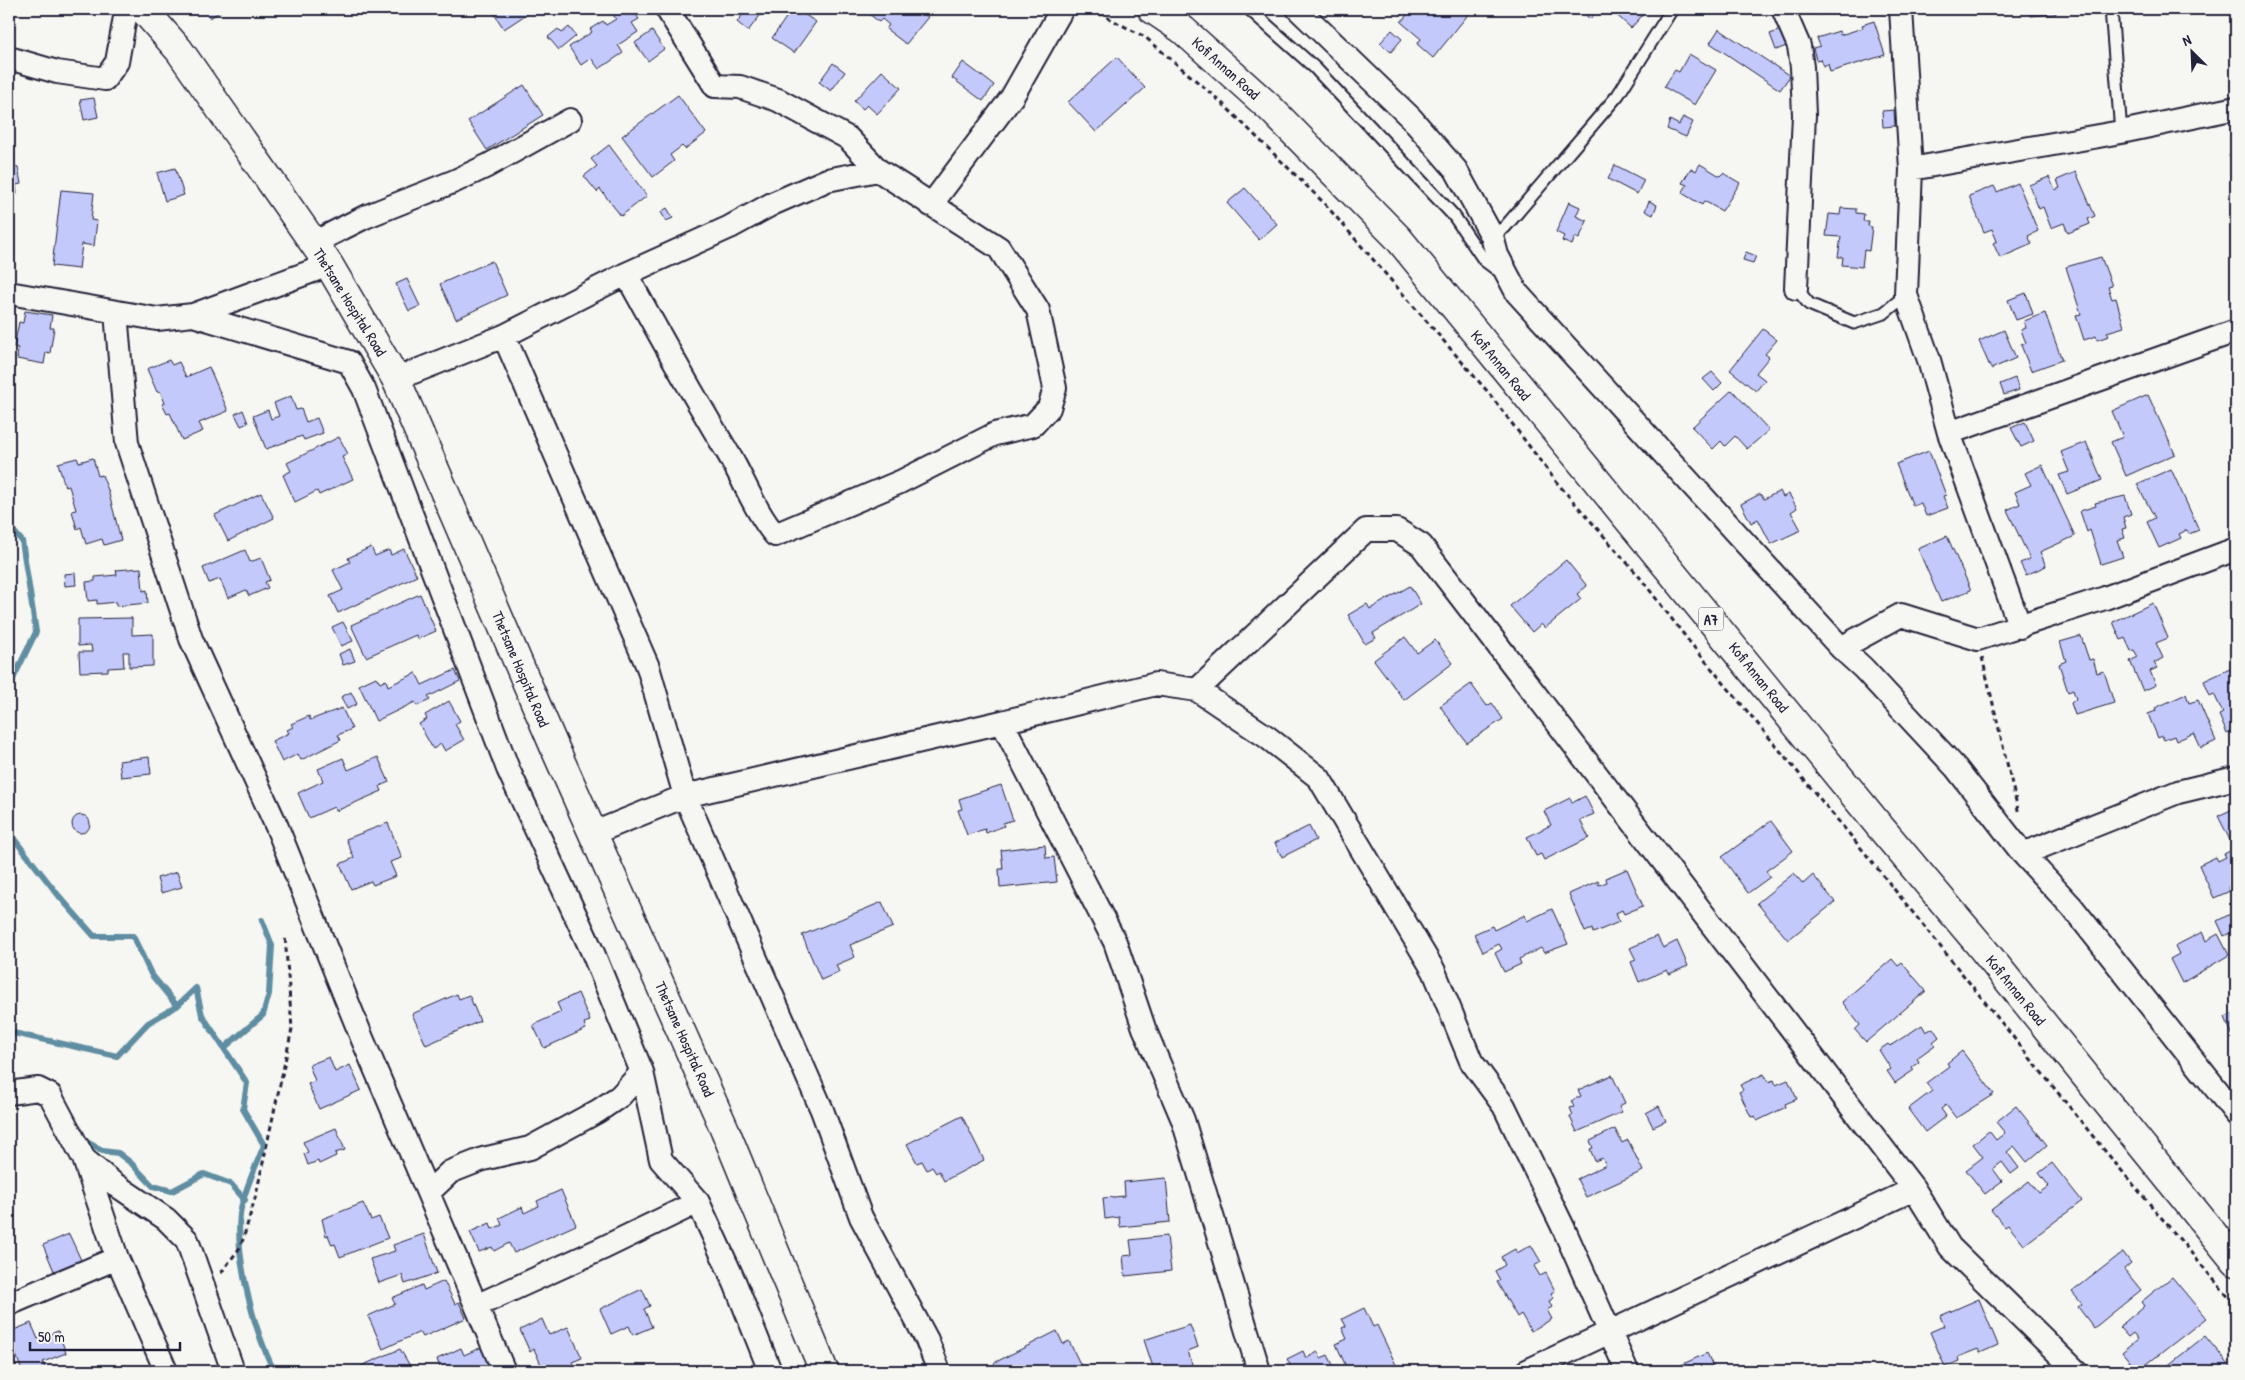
<svg xmlns="http://www.w3.org/2000/svg" width="2245" height="1380" viewBox="0 0 2245 1380" font-family="'Patrick Hand',sans-serif">
  <style>
    .lines { fill: none; stroke-linecap: round; stroke-linejoin: round }
    .stream { stroke: #5f8da2; stroke-width: 6 }
    .building { fill: #c3c9fb; stroke: #22223b }
    .service-casing { stroke: #22223b; stroke-width: 15 }
    .minor-casing { stroke: #22223b; stroke-width: 26 }
    .secondary-casing { stroke: #22223b; stroke-width: 31 }
    .primary-casing { stroke: #22223b; stroke-width: 31 }
    .path { stroke: #22223b; stroke-width: 3; stroke-dasharray: 5 4; stroke-linecap: butt }
    .service { stroke: #f6f6f2; stroke-width: 11 }
    .minor { stroke: #f6f6f2; stroke-width: 22 }
    .secondary { stroke: #f6f6f2; stroke-width: 28 }
    .primary { stroke: #f6f6f2; stroke-width: 28 }
    .labels { text-anchor: middle; dominant-baseline: central; stroke-width: 4; stroke-linejoin: round; paint-order: stroke }
    .shield { fill: #f6f6f2; stroke: #626272; stroke-width: 1 }
    .shield-label { font-size: 14px; font-weight: bold; fill: #22223b }
    .street-label { font-size: 15px; fill: #22223b; stroke: #f6f6f2 }
  </style>
  <rect width="100%" height="100%" fill="#f6f6f2"/>
  <filter id="ink" filterUnits="userSpaceOnUse"><feTurbulence type="fractalNoise" baseFrequency=".02" numOctaves="2"/><feDisplacementMap in="SourceGraphic" scale="10" xChannelSelector="R" yChannelSelector="G"/><feConvolveMatrix kernelMatrix="1 2 1 2 8 2 1 2 1" color-interpolation-filters="sRGB"/></filter>
  <g filter="url(#ink)">
    <g class="lines">
      <path class="stream" d="M9,526l13,15 14,91 -27,55
        M9,836l6,4 44,56 35,40h39l18,38 26,32
        M9,1032l108,24 31,-33 29,-17 19,-18 6,27 45,68 -4,26 21,36c-7,19 -22,50 -24,69 -5,45 14,116 34,157
        M224,1048l39,-33 6,-21 3,-49 -10,-25
        M83,1140l20,11 15,2 13,10 22,23 19,5 32,-17 27,10 14,16"/>
    </g>
    <path class="building" d="M204,9h20l-14,9z
      M491,9h37l2,3 -26,17z
      M618,9h14l7,10 -7,4 6,9 -20,13 5,8 -24,16 -8,-11 -10,7 -12,-18 23,-15 -2,-3 13,-8 3,4 10,-6 -4,-6z
      M747,9h9l6,4 -14,18 -11,-9z
      M792,9h4l20,13 -22,31 -22,-15z
      M871,9h47l10,8 -22,27 -20,-15 3,-4 -7,-6 -3,3 -11,-9z
      M1412,9h56l3,2 -38,47 -16,-14 4,-5 -20,-17z
      M1579,9h20l-9,10z
      M1610,9h38l-17,19z
      M1815,9h35l-33,6z
      M2030,9h25l1,5 -26,2z
      M1874,21l11,34 -55,17 -2,-8 -5,2 -2,-7 -5,1 -3,-12 7,-2 -3,-8 22,-7 1,4 23,-7 -1,-3z
      M569,27l7,9 -17,14 -11,-13 10,-8 4,4z
      M1719,29l71,47 -10,14 -70,-47z
      M1783,29l6,16 -13,5 -6,-16z
      M1392,30l10,9 -11,13 -11,-9z
      M652,31l12,18 -16,12 -13,-18z
      M1689,54l27,16 -21,35 -31,-18 11,-17 4,2z
      M1117,57l28,31 -49,44 -28,-30z
      M963,62l31,23 -11,16 -31,-23z
      M833,63l12,9 -14,19 -12,-9z
      M882,71l19,17 -24,26 -10,-9 -4,4 -9,-8z
      M524,85l19,30 -56,35 -19,-29z
      M678,95l28,38 -21,16 -3,-3 -12,9 4,6 -21,16 -31,-41z
      M94,98l4,19 -14,3 -4,-20z
      M1894,110l1,16 -12,1 -1,-16z
      M1683,117l10,5 -7,15 -19,-8 3,-9 9,5z
      M2236,144v30l-7,-19 5,-2 -3,-7z
      M609,145l38,51 -26,20 -21,-27 -3,3 -13,-16 13,-10 -6,-7z
      M9,154h2l2,14 5,-1 3,17 -5,1 1,9 -8,1z
      M1700,164l20,12 3,-3 17,10 -18,28 -18,-10 -2,4 -20,-12 5,-8 -5,-2 9,-15 5,3z
      M1615,165l29,15 -7,14 -29,-15z
      M175,168l9,27 -19,6 -8,-28z
      M2076,172l19,44 -7,3 2,5 -22,9 -4,-10 -13,5 -8,-21 -4,2 -10,-24 20,-8 6,13 5,-2 -3,-8z
      M2018,183l20,48 -10,5 4,8 -32,14 -7,-15 4,-2 -5,-12 -8,3 -15,-36 25,-10 3,6z
      M1245,188l32,36 -18,16 -32,-37z
      M61,190l33,3 -3,27 6,1 -3,25 -12,-2 -3,25 -27,-3z
      M1649,201l8,4 -4,10 -8,-4z
      M1569,202l11,5 -4,9 11,5 -8,18 -4,-2 -3,8 -10,-4 2,-5 -8,-4z
      M667,208l6,10 -7,3 -5,-9z
      M1841,208l15,1v4l8,1 -1,7h6l-1,5 4,1 -3,24 -5,-1 -2,17 -20,-2 1,-8h-5l3,-20 -15,-1 3,-22 11,1z
      M1746,252l10,4 -3,7 -10,-3z
      M2101,257l11,29 -4,1 4,12 4,-1 8,29 -17,5 2,4 -12,4 -1,-4 -12,4 -8,-25 5,-1 -15,-47z
      M492,261l15,34 -51,24 -16,-35z
      M407,279l13,27 -11,5 -13,-27z
      M2026,293l7,21 -17,6 -8,-20z
      M25,311l27,4 -2,13h4l-4,25 -4,-1 -2,12 -27,-5 1,-11 -4,-1 5,-25 4,1z
      M2045,313l17,47 -31,11 -10,-26 5,-2 -5,-13 5,-2 -2,-7z
      M1763,329l14,11 -12,14 4,3 -13,16 9,7 -9,11 -26,-21z
      M2004,330l12,28 -25,11 -12,-28z
      M169,360l3,5 7,-3 7,15 23,-10 19,44 -29,12 4,8 -21,9 -12,-27 -3,1 -5,-10 3,-1 -5,-12 -3,1 -10,-23z
      M1712,372l10,11 -8,8 -11,-12z
      M2015,378l4,12 -15,5 -4,-11z
      M1732,390l37,40 -22,19 -12,-13 -10,10 -4,-5 -8,8 -21,-22z
      M2148,395l27,59 -49,22 -15,-34 12,-5 -11,-26z
      M291,396l5,14 5,-1 5,13 11,-4 6,15 -19,7 -2,-4 -36,13 -13,-33 15,-6 3,9 8,-3 -5,-13z
      M243,410l5,13 -7,3 -6,-12z
      M2025,422l9,19 -13,6 -10,-19z
      M339,437l9,17 -6,3 11,22 -34,16 -2,-4 -22,11 -12,-27 8,-4 -4,-8z
      M2086,442l16,38 -35,14 -8,-19 10,-3 -8,-20z
      M1929,451l17,44 -3,1 5,12 -22,8 -5,-13 -8,3 -17,-42z
      M77,458l2,4 14,-4 5,18 4,-1 6,15 13,50 -17,5 -2,-6 -16,5 -5,-17 -4,2 -5,-18 4,-1 -7,-24 -4,1 -7,-24z
      M2042,465l33,71 -35,16 6,14 -20,9 -6,-12 10,-4 -23,-49 13,-6 -5,-12 16,-7 -6,-12z
      M2171,469l28,61 -10,4 -2,-4 -8,4 2,4 -22,10 -12,-26 8,-4 -18,-34z
      M1780,491l3,6 6,-3 8,14 -6,4 10,18 -30,14 -13,-25 -7,4 -10,-19 19,-10 4,5z
      M261,493l13,25 -46,23 -13,-26z
      M2125,496l6,18 -8,3 3,11 -4,1 3,9 -8,2 6,17 -22,7 -11,-34 -3,2 -7,-21 16,-5 -1,-3z
      M1947,536l24,54 -30,12 -23,-53z
      M371,547l4,9 14,-6 2,5 13,-6 13,27 -79,37 -8,-17 13,-6 -10,-20 17,-8 -2,-4z
      M245,550l5,12 11,-4 9,22 -5,2 3,6 -19,8 -3,-6 -18,8 -8,-19 -11,4 -6,-15z
      M1566,560l21,26 -10,8 4,5 -36,29 -4,-4 -9,8 -22,-26z
      M141,568l2,23 4,-1 1,13 -32,3v-4l-19,2v-4l-9,1 -2,-19 9,-1v-4l22,-2 -1,-5z
      M75,573l1,12 -11,1 -1,-12z
      M1410,586l11,18 -48,29 3,5 -11,6 -17,-29 19,-11 3,5z
      M420,594l16,37 -18,8 -2,-4 -50,22 -15,-32z
      M2153,603l15,35 -12,5 7,15 -9,5 3,5 -7,3 6,14 -13,6 -13,-30 8,-4 -4,-7 -3,1 -6,-13 -4,2 -8,-18z
      M132,618v17l21,-1v32l-24,1v-15h-6l1,15 -16,1v3l-28,1 -1,-20h13l-1,-7 -13,1v-27z
      M343,622l10,19 -12,5 -9,-19z
      M2081,636l8,24 4,-1 4,14 7,-2 10,32 -39,12 -4,-12 5,-4 -3,-9 -5,2 -9,-28 7,-3 -6,-19z
      M1405,637l12,16 18,-13 18,23 -49,37 -30,-40z
      M350,649l5,12 -12,4 -4,-11z
      M2232,668l4,9v53l-9,4 -8,-19 4,-2 -9,-19 -4,2 -6,-15z
      M455,670l5,11 -32,16 2,3 -13,6 -2,-4 -39,19 -17,-36 17,-8 4,6 6,-3 2,6 28,-13 6,12z
      M1471,684l16,22 5,-3 11,16 -36,24 -27,-37z
      M351,692l6,12 -10,5 -6,-12z
      M2186,694l3,9 9,-3 18,41 -15,7 -7,-15 -18,8 -2,-5 -10,4 -2,-4 -4,2 -10,-24 8,-3 -1,-3z
      M449,701l11,20 -5,3 9,16 -19,11 -4,-7 -8,5 -14,-25 8,-5 -2,-4z
      M342,708l10,21 -14,6 3,5 -40,20 -3,-6 -16,8 -10,-21 17,-8 -2,-3 6,-3 -2,-3 18,-8 1,4z
      M149,757l2,17 -30,3 -2,-16z
      M378,757l11,25 -9,4 2,5 -46,20 -2,-4 -25,11 -11,-25 25,-12 -5,-12 25,-11 5,12z
      M1001,785l12,35 -10,3 1,3 -18,7 -1,-4 -18,6 -9,-25 4,-1 -3,-10z
      M1585,796l9,18 -14,6 9,18 -45,22 -3,-6 -5,2 -9,-19 24,-12 -7,-14 26,-13 2,5z
      M2233,809l3,6v25l-5,2 -13,-26z
      M72 824a9 9 0 1 1 18 0a9 9 0 1 1-18 0Z
      M1771,821l22,30 -27,20 4,6 -22,16 -26,-36z
      M388,823l14,35 -12,4 6,14 -23,9 -2,-4 -20,8 -11,-25 14,-6 -8,-19z
      M1309,826l7,14 -34,17 -7,-14z
      M1045,845l1,13 8,-1 3,25 -57,6 -1,-19h4l-2,-19z
      M2236,848v35l-8,4 2,4 -16,7 -15,-33 17,-8 2,4 8,-4 -2,-3z
      M1627,869l16,37 -19,8 -2,-4 -6,3 3,9 -26,11 -1,-4 -7,3 -16,-38 29,-13 1,4 8,-3 -1,-4z
      M177,872l5,15 -21,6 -4,-15z
      M1794,873l9,11 10,-9 22,27 -47,38 -31,-37z
      M882,902l11,25 -43,18 5,12 -19,8 3,7 -18,8 -19,-45z
      M1552,909l16,35 -24,9 -3,-5 -22,11 2,5 -17,8 -9,-19 7,-4 -3,-5 -16,8 -9,-18 18,-8 2,4 31,-15 2,6z
      M2236,911v34l-6,-12 -6,3 -7,-15z
      M2202,932l4,9 12,-7 11,21 -47,28 -12,-24 9,-5 -4,-8z
      M1657,936l6,12 14,-7 11,25 -19,8 -2,-4 -28,12 -8,-20 5,-2 -6,-12z
      M1892,959l6,7 4,-3 24,28 -60,51 -11,-12 5,-5 -18,-23z
      M578,993l12,28 -6,2 2,6 -42,19 -11,-23 28,-13 -4,-9z
      M457,994l2,5 10,-4 11,26 -54,24 -14,-31z
      M2236,1012v23l-3,2 -8,-20z
      M1922,1025l4,7 7,-4 6,9 -6,5 2,3 -18,13 2,4 -7,5 2,3 -19,13 -8,-12 4,-2 -12,-19 9,-6 2,2z
      M1962,1051l32,43 -38,24 -10,-13 -5,4 5,7 -21,16 -17,-23 24,-18 -6,-8 23,-17 -2,-3z
      M329,1057l6,15 15,-7 11,25 -42,19 -11,-25 7,-3 -6,-16z
      M1764,1074l4,8 6,-2 2,5 12,-5 9,19 -12,5 1,3 -29,14 -2,-5 -4,1 -12,-25 4,-2 -3,-5z
      M1612,1075l13,28 -6,3 3,6 -45,20 -7,-15 3,-2 -3,-7 4,-1 -3,-6 10,-5 -3,-6z
      M1659,1106l7,15 -13,6 -7,-14z
      M2016,1106l31,39 -20,17 -13,-16 -7,6 12,16 -8,6 -9,-12 -9,7 9,12 -17,13 -19,-24 17,-13 -10,-13 16,-13 7,9 9,-7 -9,-11z
      M962,1116l22,44 -40,21 -5,-10 -3,2 -4,-6 -5,3 -5,-9 -5,2 -10,-19z
      M336,1128l9,22 -10,3 1,3 -17,8 -1,-3 -10,4 -4,-11 4,-2 -5,-10z
      M1615,1129l7,14 6,-3 15,31 -57,26 -9,-18 29,-14 -4,-7 -7,3 -5,-12 3,-1 -3,-7z
      M2052,1163l30,38 -58,44 -16,-20 -3,2 -14,-17 38,-29 10,12 10,-7 -10,-13z
      M1166,1178l4,44 -50,5 -1,-10 -14,2 -2,-21 22,-2 -1,-14z
      M561,1190l15,35 -62,28 -5,-10 -15,8 -2,-4 -13,5 -9,-20 20,-9 2,6 10,-4 -3,-7 23,-11 2,6 15,-7 -2,-5z
      M363,1203l8,17 8,-3 9,21 -48,19 -5,-13 -3,1 -4,-10 -2,1 -4,-17z
      M69,1234l12,26 -27,11 -11,-26z
      M424,1234l13,39 -32,11 -3,-9 -23,8 -9,-24 25,-8 -2,-6z
      M1167,1236l4,35 -46,5 -2,-20 9,-1 -2,-15z
      M1531,1245l10,17 -7,4 6,10 6,-3 9,18 -4,2 3,5 -5,3 3,6 -5,3 5,9 -21,12 -10,-17 -4,3 -20,-35 3,-2 -5,-9 10,-6 -4,-8 14,-8 2,4z
      M2123,1252l8,11 -7,6 17,21 -47,38 -16,-21 4,-3 -10,-12z
      M2172,1277l34,41 -68,53 -16,-19 16,-13 -5,-6 -5,4 -9,-10 25,-21 -3,-4z
      M444,1281l11,23 4,-2 7,16 -43,19 -3,-5 -37,17 -15,-33 27,-12 -3,-6 30,-13 2,5z
      M642,1289l8,17 -6,3 8,18 -19,8 -4,-9 -18,8 -11,-25z
      M1979,1299l19,46 -18,8 -2,-4 -20,8 1,4 -14,6 -15,-35 14,-6 -4,-10z
      M1364,1308l9,19 4,-2 21,44 -5,2h-41v-2l-4,2 -12,-27 11,-5 -5,-11 4,-2 -4,-7z
      M542,1319l7,16 19,-8 14,31 -10,4 5,9h-33l-10,-22 -4,3 -10,-22z
      M31,1323l7,16 20,-8 8,22 -23,9 3,9h-24l-13,-35v-4z
      M1190,1325l8,22 -10,4 5,16 -12,4h-19l-2,-6 -7,2 -9,-27z
      M1057,1331l6,13 6,-3 14,29 -85,1 -4,-8z
      M2205,1336l29,35h-73z
      M482,1347l8,19 -10,5h-39l-4,-12 24,-11 3,7z
      M400,1349l13,22h-44l-8,-5z
      M1303,1351l3,7 12,-6 3,6 7,-3 8,16h-43l-6,-12z
      M1707,1353l8,18h-45v-1z"/>
    <g class="lines">
      <g class="service-casing">
        <path id="service" d="M1249,9l66,59 139,148 30,44 12,9 5,1
          M2111,9l10,123
          M1492,236l13,-9 113,-132 54,-86
          M1796,288l13,16 45,19 30,-10 22,-18"/>
      </g>
      <g class="minor-casing">
        <path id="minor" d="M667,9l48,77 25,1 38,13 70,38 30,32
          M1298,9l113,109 45,52 36,66 5,19 20,38 324,355 22,20 93,100 67,86 49,53 164,207
          M1783,9l16,37 3,21 2,48 -8,173
          M1901,9l10,160
          M9,58l48,14 48,7 12,-17 8,-45 7,-8
          M931,205l81,-108 50,-88
          M313,243l52,-26 90,-36 32,-15 83,-46
          M9,293l148,26 36,-4 136,-50
          M116,312l11,131 64,196 86,188 85,211 142,333
          M193,315l156,47 15,27 144,380 85,184 49,119 19,88 37,42 37,81 35,88
          M504,336l144,331 37,129 137,314 39,107 66,123 12,31
          M396,379l108,-43 122,-62 104,-47 42,-23 55,-24 51,-10 121,78 39,62 17,78 -6,20 -16,17 -38,9 -95,48 -125,53c-20,-24 -31,-55 -47,-82 -36,-59 -69,-119 -102,-179
          M1949,433l287,-102
          M2020,627l-71,-194 -20,-73 -23,-65 5,-126 210,-37 115,-24
          M1841,648l60,-33 77,24 127,-41 131,-49
          M1197,690l169,-160h31l24,15 493,644 36,58 126,124
          M1002,722l154,-38 41,6 70,47 52,41 115,193 37,90 33,45 59,121 64,144
          M594,833l91,-37 317,-74 113,220 29,86 39,92 76,251
          M2023,854l155,-62 58,-14
          M9,1093l29,-4 12,6 34,64 29,24 53,36 21,21 46,131
          M84,1159l33,99 49,113
          M429,1192l21,-20 33,-13 47,-11 68,-37 22,-15 22,-24
          M9,1304l108,-46
          M478,1305l123,-56 97,-47
          M1527,1371l387,-182"/>
      </g>
      <g class="secondary-casing">
        <path id="secondary" d="M143,9l36,41 150,215 67,114 161,374 168,377 99,241"/>
      </g>
      <g class="primary-casing">
        <path id="primary" d="M1152,9l31,21 87,78 128,130 483,590 97,115 258,319"/>
      </g>
      <path class="path" d="M1091,9l54,28 76,65 103,101 164,189 70,92 80,91 50,65 177,213 235,292 136,161
        M1982,657l37,157
        M221,1273l20,-27 15,-51 36,-166 -7,-94"/>
      <use href="#service" class="service"/>
      <use href="#minor" class="minor"/>
      <use href="#secondary" class="secondary"/>
      <use href="#primary" class="primary"/>
    </g>
  </g>
  <g class="labels">
    <rect class="shield" x="1698.5" y="607.5" width="25" height="23" rx="4"/>
    <g class="shield-label">
      <text x="1711" y="619">A7</text>
    </g>
    <g class="street-label">
      <text transform="translate(1226 68) rotate(42)">Kofi Annan Road</text>
      <text transform="translate(350 302) rotate(58)">Thetsane Hospital Road</text>
      <text transform="translate(1501 365) rotate(51)">Kofi Annan Road</text>
      <text transform="translate(521 669) rotate(67)">Thetsane Hospital Road</text>
      <text transform="translate(1759 677) rotate(51)">Kofi Annan Road</text>
      <text transform="translate(2016 990) rotate(51)">Kofi Annan Road</text>
      <text transform="translate(685 1039) rotate(66)">Thetsane Hospital Road</text>
    </g>
  </g>
  <rect width="2245" height="1380" fill="none" stroke="#f6f6f2" stroke-width="30"/>
  <rect x="15" y="15" width="2215" height="1350" fill="none" stroke="#22223b" stroke-width="2" filter="url(#ink)"/>
  <g transform="translate(2192 52) rotate(336)" stroke="#f6f6f2" stroke-width="4" paint-order="stroke">
  <path d="M0-4L9 19L0 12L-9 19Z" fill="#22223b"/>
  <text y="-8" font-size="14" font-weight="bold" text-anchor="middle" fill="#22223b">N</text>
  </g>
  <path d="M30 1342v8h150v-8" fill="none" stroke="#22223b" stroke-width="2.5"/>
  <text x="38" y="1342" font-size="15" fill="#22223b" stroke="#f6f6f2" stroke-width="4" paint-order="stroke">50 m</text>
</svg>
